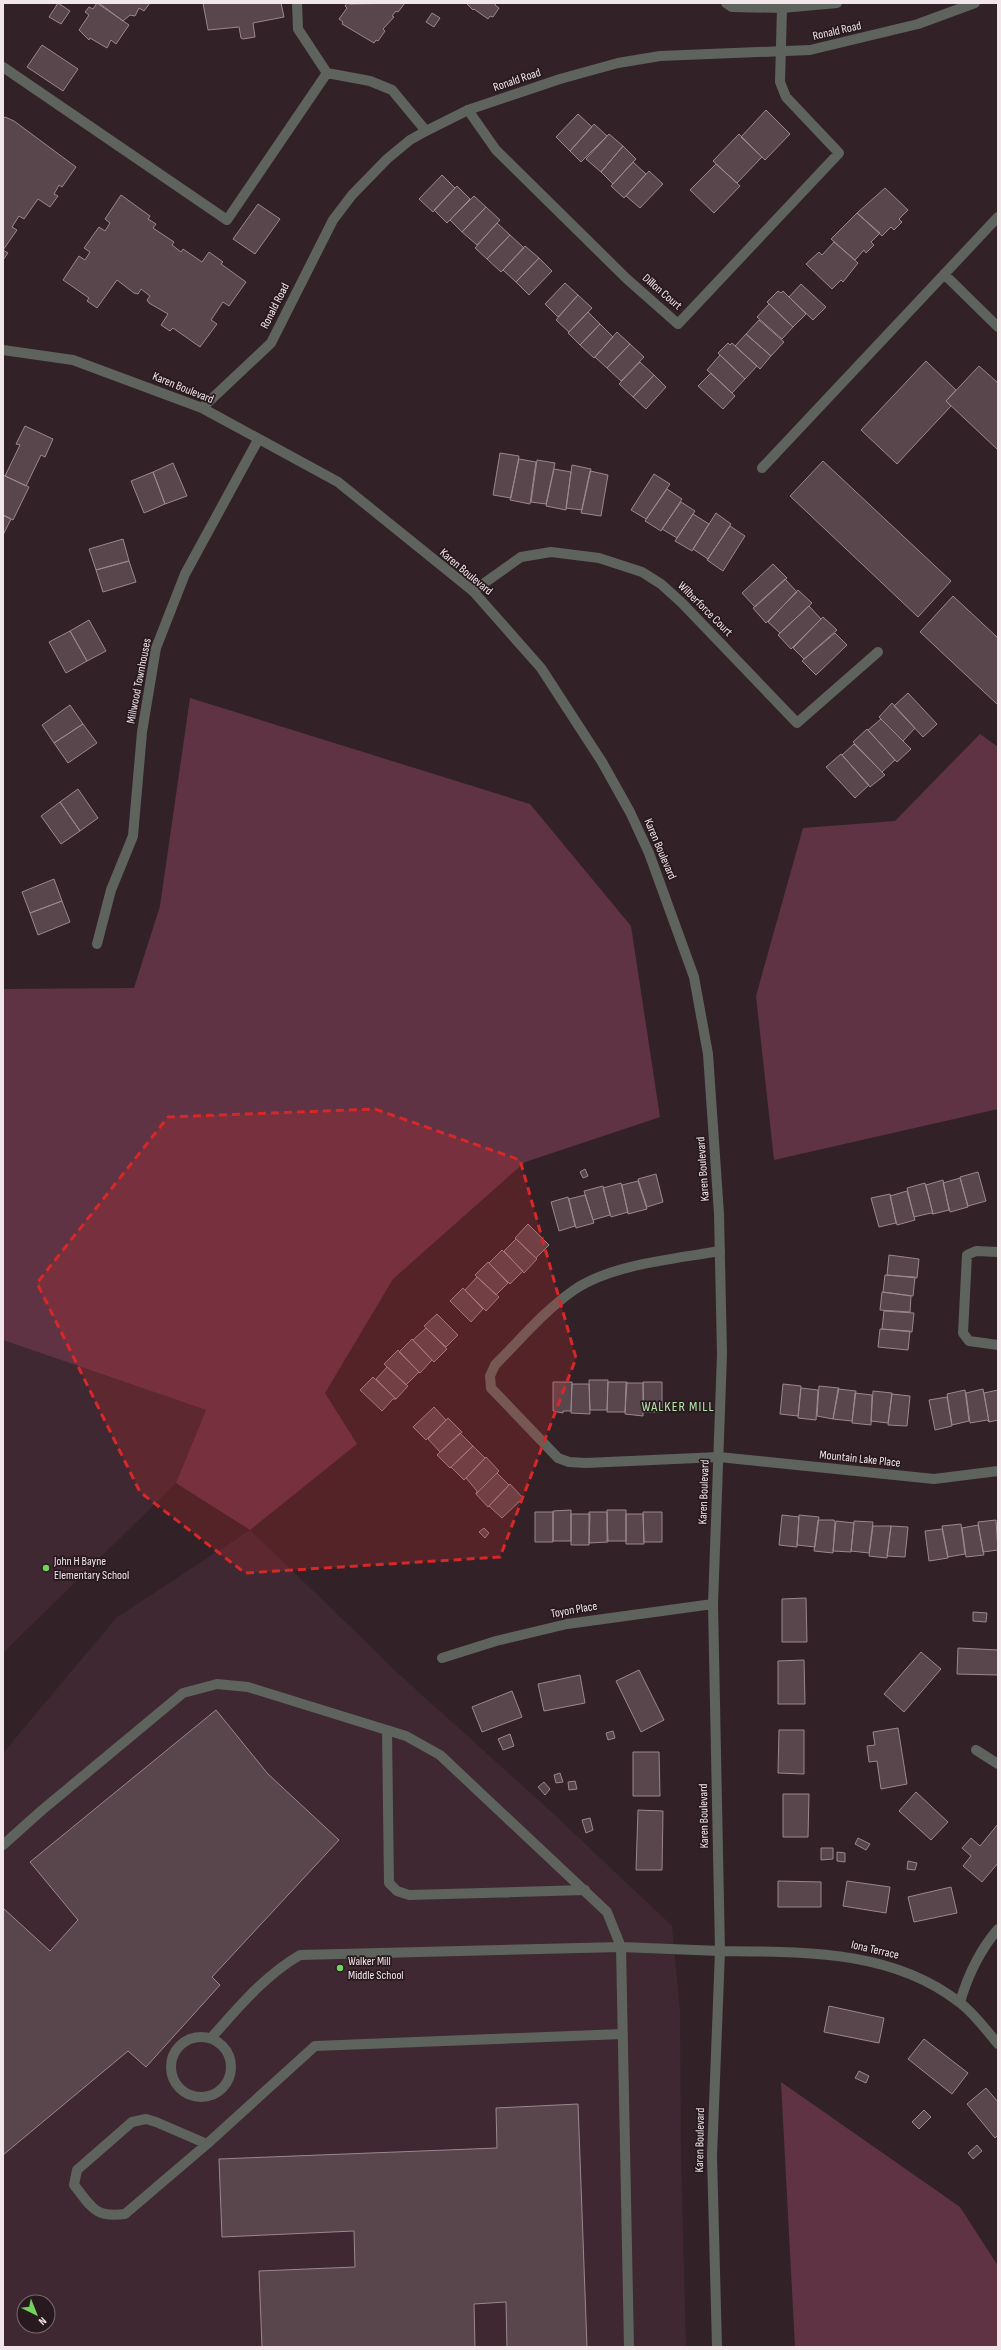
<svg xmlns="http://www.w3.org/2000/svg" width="1001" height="2350" viewBox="0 0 1001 2350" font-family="'Sofia Sans Condensed',sans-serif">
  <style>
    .built { fill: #3f2831; fill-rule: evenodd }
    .green { fill: #5f3344 }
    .building { fill: #58464c; stroke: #9b878e }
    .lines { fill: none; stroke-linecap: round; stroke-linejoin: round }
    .service { stroke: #5e635d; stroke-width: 10 }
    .minor { stroke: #5e635d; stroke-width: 10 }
    .marked { fill: #d62828; fill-opacity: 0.2; stroke: #d62828; stroke-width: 3; stroke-dasharray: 8 5; stroke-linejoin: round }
    .poi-dot { fill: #72d25e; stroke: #28191e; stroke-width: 1.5 }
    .labels { text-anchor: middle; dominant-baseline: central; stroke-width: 3.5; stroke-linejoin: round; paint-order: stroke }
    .street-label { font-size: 12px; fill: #f1e6ea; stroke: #28191e }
    .poi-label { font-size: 12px; fill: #f1e6ea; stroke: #28191e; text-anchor: start }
    .quarter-label { font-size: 14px; letter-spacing: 1px; fill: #b2e6a8; stroke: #28191e }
  </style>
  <rect width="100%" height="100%" fill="#322228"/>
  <path class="built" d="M3,1340l203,70 -30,73 -173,170z
    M250,1530l151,146 157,142 114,108 8,85 1,144 5,192h-683v-594l113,-135zM24,2302h24v24h-24z"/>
  <path class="green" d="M190,698l340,106 101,122 29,191 -135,45 -132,117 -68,114 32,51 -107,86 -74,-47 30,-73 -203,-70v-351l131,-1 26,-82z
    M980,734l18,13v362l-224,51 -18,-164 47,-168 92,-7z
    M781,2082l179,125 38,59v81h-203z"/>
  <path class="building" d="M58,3l12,8 -9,13 -12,-7z
    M97,3l32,22 -13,19 -5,-4 -4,8 -17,-10 -1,2 -10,-10 10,-15 -4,-3 4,-5 4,2z
    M99,3h51l-6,8 -5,-3 -4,8 -5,-1 -7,6z
    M203,3h78l3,14 -31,6 2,14 -12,2 -2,-1 -2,-11 -31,3z
    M347,3l3,1 55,-1 -7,9 -2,-1 -4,5 2,1 -11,12 2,2 -7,10 -2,-1 -2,3 -32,-19 1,-2 -4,-3 8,-11 -2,-2z
    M466,3h30l-1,2 4,3 -6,9 -3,-1 -2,3 -14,-10 -1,1z
    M432,13l8,5 -6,9 -8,-5z
    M42,45l36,24 -15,22 -36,-24z
    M766,110l24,24 -25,26 -24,-23z
    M578,114l14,13 -22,24 -14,-14z
    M5,117l9,4 62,46 -14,20 -3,-2 -5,9 4,2 -8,11 -12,-8 -14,20 -5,-3 -7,11 5,3 -14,20 5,3 -5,7v-141z
    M594,124l13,12 -26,26 -11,-11z
    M609,134l14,12 -22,26 -15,-13z
    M739,134l23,23 -25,26 -24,-22z
    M623,146l13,13 -23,25 -12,-12z
    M633,162l13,12 -22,24 -13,-12z
    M716,164l24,22 -26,27 -24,-23z
    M649,171l14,13 -23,24 -14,-12z
    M442,175l13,13 -22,24 -14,-13z
    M457,186l13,13 -23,24 -13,-13z
    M885,188l23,22 -9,9 3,3 -8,8 -3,-3 -9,9 -25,-23z
    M121,195l29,21 -2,3 8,5 -3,4 21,14 -2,3 9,7 2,-3 19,13 7,-10 14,10 -2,2 25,18 -17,24 -6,-4 -12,18 6,4 -17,23 -27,-19 -3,3 -9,-6 7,-11 -19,-11 -2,-3 3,-4 -9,-7 -3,5 -4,-1 -17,-13 -20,28 -10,-7 2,-3 -26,-18 16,-24 6,4 5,-8 -6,-4 15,-21 6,4 5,-8 -5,-4z
    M474,196l12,11 -24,25 -12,-12z
    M258,204l22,15 -25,35 -22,-15z
    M486,207l14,13 -23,25 -15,-13z
    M857,213l23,20 -9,9 3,3 -8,8 -2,-3 -9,10 -24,-21z
    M497,223l13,12 -23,24 -12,-11z
    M510,235l14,13 -23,24 -14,-13z
    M834,242l24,21 -15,19 -2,-2 -9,9 -26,-25 13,-12 3,3z
    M525,246l14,12 -23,24 -13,-12z
    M539,258l13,13 -23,24 -13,-13z
    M565,283l13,12 -20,22 -13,-13z
    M801,284l25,23 -13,13 -24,-23z
    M778,291l3,2 2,-2 23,23 -13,13 -26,-25z
    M578,295l14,13 -23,24 -13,-12z
    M769,304l24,23 -11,12 -25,-22z
    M588,312l12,12 -20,21 -12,-12z
    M759,320l25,22 -13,14 -25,-22z
    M600,324l13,13 -19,21 -14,-13z
    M617,332l13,12 -23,24 -12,-11z
    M746,334l25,22 -11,13 -25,-23z
    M728,343l2,2 2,-2 25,23 -12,13 -27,-26z
    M630,344l14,13 -23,24 -14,-13z
    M720,355l25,24 -13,14 -25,-23z
    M926,361l30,29 -10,11 5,5 -54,58 -36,-34z
    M640,362l14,13 -21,22 -14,-13z
    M979,366l19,17v67l-52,-49z
    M711,373l24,23 -12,13 -25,-23z
    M654,375l12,12 -20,22 -13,-12z
    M25,426l28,13 -8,18 -4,-2 -15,31 -21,-10 15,-31 -4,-1z
    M500,453l19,3 -8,42 -18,-3z
    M519,459l17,3 -6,42 -20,-4z
    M537,460l18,3 -9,41 -15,-2z
    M823,461l128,120 -33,36 -128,-121z
    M173,463l14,33 -22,8 -12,-32z
    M572,465l19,4 -9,41 -16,-2z
    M554,469l17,3 -5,38 -20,-4z
    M590,471l18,4 -7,41 -20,-3z
    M153,472l12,32 -21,9 -13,-32z
    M654,474l16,10 -24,35 -15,-9z
    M3,475l26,12 -16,33 -10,-5z
    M667,489l15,10 -21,32 -16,-10z
    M681,502l14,9 -18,27 -15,-9z
    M716,513l15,11 -23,35 -15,-10z
    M693,514l16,10 -17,27 -17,-10z
    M3,515l8,4 -8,16z
    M730,526l15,10 -22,35 -16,-11z
    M123,539l6,22 -33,9 -7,-21z
    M129,561l7,21 -33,10 -7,-22z
    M773,564l14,14 -32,29 -13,-14z
    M785,579l12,13 -31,31 -13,-15z
    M798,590l14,13 -32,30 -12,-11z
    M953,596l45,42v67l-78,-73z
    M809,606l12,13 -30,30 -13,-14z
    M823,617l14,13 -33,29 -11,-11z
    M89,620l17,31 -19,10 -17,-30z
    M70,631l17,30 -21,12 -17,-31z
    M835,633l12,12 -31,30 -14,-14z
    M908,693l29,31 -14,13 -29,-31z
    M892,703l23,25 -12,13 -24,-24z
    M70,705l13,19 -29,19 -12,-18z
    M881,719l30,30 -14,13 -29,-32z
    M83,724l14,19 -29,20 -14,-20z
    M867,729l28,31 -13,12 -29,-30z
    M854,744l31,31 -15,12 -28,-32z
    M841,754l28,31 -14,13 -29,-31z
    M78,789l20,29 -18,13 -20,-29z
    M60,802l20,29 -19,13 -20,-28z
    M54,879l8,22 -32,12 -8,-21z
    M62,901l8,21 -32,13 -8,-22z
    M585,1169l3,7 -5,2 -3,-6z
    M978,1172l8,29 -18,5 -8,-29z
    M656,1174l7,28 -16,5 -9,-28z
    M960,1178l8,29 -18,5 -7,-29z
    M943,1180l6,30 -16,4 -7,-29z
    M638,1181l9,28 -19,5 -6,-29z
    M621,1183l7,29 -17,5 -8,-29z
    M925,1183l8,31 -2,-1 -17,4 -7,-29z
    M603,1186l7,29 -17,5 -9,-29z
    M907,1191l8,29 -18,5 -7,-29z
    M890,1194l6,29 -17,4 -8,-29z
    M585,1195l9,28 -18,5 -7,-29z
    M568,1197l7,29 -16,5 -8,-29z
    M528,1224l21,21 -13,13 -21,-20z
    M516,1239l21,20 -13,14 -20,-22z
    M502,1250l21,21 -13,13 -21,-21z
    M889,1255l30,4 -2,19 -30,-3z
    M488,1262l20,21 -12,12 -21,-20z
    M885,1275l30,2 -2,19 -30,-4z
    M477,1277l22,20 -13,14 -21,-21z
    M463,1288l20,21 -12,13 -21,-21z
    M882,1292l29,4 -1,16 -30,-2z
    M884,1311l30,2 -2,19 -30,-3z
    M437,1314l21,21 -12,12 -22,-21z
    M426,1328l21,21 -13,13 -21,-22z
    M880,1329l30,2 -2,19 -30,-3z
    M412,1339l20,21 -12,13 -21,-21z
    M398,1350l21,22 -13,13 -22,-21z
    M387,1367l21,19 -12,13 -20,-20z
    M373,1377l23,22h-3l-11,12 -22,-21z
    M589,1380h19l-1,30h-17z
    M553,1382h19l-1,29h-8v2l-10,-2z
    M608,1382h19l-2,30h-18z
    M643,1382h19v30h-18z
    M626,1383h17v33l-18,-2z
    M572,1384h17l1,30 -19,-1z
    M783,1384l18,2 -3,30 -18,-2z
    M819,1386l20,2 -6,31 -16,-3z
    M801,1388l17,2 -2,30 -18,-2z
    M838,1389l18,2 -4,30 -19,-2z
    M983,1389l6,33 -2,-2 -17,3 -4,-30z
    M965,1390l4,31 -17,4 -5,-31z
    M998,1390v30l-9,2 -5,-29z
    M873,1391l19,2 -4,30 -17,-2z
    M855,1393l17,2 -1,30 -19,-2z
    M892,1394l18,2 -3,30 -19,-1z
    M947,1397l5,29 -17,4 -6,-30z
    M434,1407l12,13 -20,20 -13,-13z
    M448,1418l14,14 -22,20 -12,-13z
    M460,1433l13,13 -23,22 -13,-13z
    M473,1446l12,12 -21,22 -13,-13z
    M486,1457l13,14 -23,23 1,-3 -11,-13z
    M497,1473l12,12 -21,22 -12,-13z
    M510,1484l13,14 -21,20 -13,-12z
    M571,1510v31h-18v-30z
    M607,1510h19v31h-19z
    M535,1512h18v30h-18z
    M589,1512h18l1,30 -19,1z
    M643,1512h19v30h-18z
    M571,1514h19l-1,31h-18z
    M626,1514h17l1,30h-18z
    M782,1515l17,2 -2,30 -18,-2z
    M799,1515l20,2 -4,30 -18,-2z
    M818,1520h16l1,2 -2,31 -19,-2z
    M996,1520l2,30 -15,2 -5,-30z
    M836,1521l18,2 -3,29 -18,-1z
    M854,1521l19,1 -4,31 -18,-2z
    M961,1524l4,30 -17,3 -6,-31z
    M978,1525l6,30 -18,2 -4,-29z
    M873,1526h18l-4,32 -18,-2z
    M891,1526l17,1 -3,30 -18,-1z
    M484,1528l5,5 -4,5 -6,-6z
    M942,1529l6,29 -19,3 -4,-30z
    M806,1598l1,44h-25v-43z
    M973,1612l14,1 -1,9 -13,-1z
    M958,1648l40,2v25l-41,-1z
    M921,1652l20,17 -37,43 -20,-18z
    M804,1660l1,44h-27v-43z
    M639,1670l25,50 -23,12 -25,-51z
    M580,1675l5,28 -41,8 -6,-27z
    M512,1691l10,26 -40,15 -10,-25z
    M216,1710l52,64 71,66 -127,137 8,8 -74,82 -18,-16 -125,104v-247l47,43 28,-31 -48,-58z
    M898,1728l9,56 -26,5 -4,-28 -8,1 -2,-16 8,-1 -2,-13z
    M779,1730h25v44l-26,-1z
    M613,1731l2,7 -7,2 -2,-7z
    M510,1734l4,12 -11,4 -5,-11z
    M633,1752h26l1,44h-27z
    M560,1773l3,9 -7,1 -2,-8z
    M575,1781l2,8 -8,1 -1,-8z
    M544,1782l6,7 -5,6 -7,-8z
    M916,1792l32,30 -17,18 -32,-29z
    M783,1794h26l-1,43h-25z
    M638,1810l25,1 -1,59h-26z
    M590,1818l3,12 -7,3 -4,-13z
    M998,1824v39l-16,19 -19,-16 8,-10 -9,-8 9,-10 9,8z
    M858,1838l12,6 -4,6 -11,-6z
    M821,1848h12v11l-12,1z
    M837,1852l8,1v9l-8,-1z
    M908,1861l9,2 -2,7 -8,-1z
    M778,1881l43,1v25h-43z
    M847,1881l43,6 -4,26 -43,-7z
    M951,1887l6,26 -43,9 -6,-25z
    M829,2006l55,12 -5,25 -55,-11z
    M924,2039l44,34 -16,21 -44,-35z
    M859,2071l10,5 -3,7 -11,-5z
    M986,2088l12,14v33l-3,3 -28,-34z
    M578,2104l9,243h-80l-1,-45 -32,2 1,43h-213l-3,-76 96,-4 -1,-36 -132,6 -3,-78 278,-11 -1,-40z
    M924,2110l7,7 -12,12 -7,-7z
    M977,2145l5,6 -9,8 -5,-6z"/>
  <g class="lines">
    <path class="service" d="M297,3l1,26 29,44 43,8 22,9 34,41
      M726,3l6,4 50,1 55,-5
      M3,67l224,153 100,-147
      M468,110l28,40 131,129 51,45 161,-171 -53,-56 -6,-15 2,-74
      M944,274l54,53
      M762,468l236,-251
      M473,591l48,-34 30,-5 48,6 43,14 19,12 21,19 115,120 81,-71
      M97,944l14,-54 22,-54 9,-104 14,-84 29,-74 73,-134
      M998,1252l-22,-1 -9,4 -4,78 6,8 29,4
      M719,1457l-133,6 -17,-1 -11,-4 -67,-70 -1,-12 5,-11c25,-25 49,-54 79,-75 38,-26 101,-31 146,-39
      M387,1730l2,153 8,8 12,4 176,-5
      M3,1845l38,-34 142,-118 34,-9 31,3 158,49 34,19 167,157 14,35 -321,8c-36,21 -61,52 -89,83
      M171 2067a30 30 0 1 1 60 0a30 30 0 1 1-60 0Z
      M207,2144l-82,70c-31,4 -33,-7 -51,-29l3,-15 55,-48 14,-3 10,3 51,22 108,-98 307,-12
      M629,2347l-8,-400 99,4"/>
    <path class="minor" d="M3,350l70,10 129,48 136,74 135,109 68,77 61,94 28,50 19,41 45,124 14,77 11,160 3,140 -9,250 7,347 -8,205 5,191
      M202,408l69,-65 62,-123 19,-25 35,-36 23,-19 16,-9 42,-21 92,-31 58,-16 42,-7 150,-6 108,-26 57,-21
      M719,1457l215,22 64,-8
      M442,1658l54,-17 71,-17 146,-20
      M976,1750l22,14
      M720,1951c82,1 171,-2 239,51 15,11 27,28 39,42
      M960,2002c8,-27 19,-51 38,-73"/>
  </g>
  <path class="marked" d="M375,1109l145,51 56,198 -76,199 -255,16 -105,-81 -103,-209 131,-166z"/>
  <g class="poi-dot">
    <circle cx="46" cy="1568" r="4"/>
    <circle cx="340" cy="1968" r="4"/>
  </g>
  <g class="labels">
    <g class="street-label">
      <text transform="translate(837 31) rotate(-13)">Ronald Road</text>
      <text transform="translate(517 80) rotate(-19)">Ronald Road</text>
      <text transform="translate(662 292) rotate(41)">Dillon Court</text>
      <text transform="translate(275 306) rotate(-63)">Ronald Road</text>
      <text transform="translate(183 388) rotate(22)">Karen Boulevard</text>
      <text transform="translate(466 572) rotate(40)">Karen Boulevard</text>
      <text transform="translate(705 609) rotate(45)">Wilberforce Court</text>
      <text transform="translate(139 681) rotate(-79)">Millwood Townhouses</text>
      <text transform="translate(660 849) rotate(67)">Karen Boulevard</text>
      <text transform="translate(703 1169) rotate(-94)">Karen Boulevard</text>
      <text transform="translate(860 1459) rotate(6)">Mountain Lake Place</text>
      <text transform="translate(704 1492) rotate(-88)">Karen Boulevard</text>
      <text transform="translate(574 1610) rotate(-10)">Toyon Place</text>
      <text transform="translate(704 1816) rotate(-91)">Karen Boulevard</text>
      <text transform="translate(875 1950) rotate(13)">Iona Terrace</text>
      <text transform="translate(700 2140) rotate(-89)">Karen Boulevard</text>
    </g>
    <g class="poi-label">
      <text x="54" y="1561">John H Bayne<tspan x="54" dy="14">Elementary School</tspan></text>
      <text x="348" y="1961">Walker Mill<tspan x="348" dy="14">Middle School</tspan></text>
    </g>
    <g class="quarter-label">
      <text x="678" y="1406">WALKER MILL</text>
    </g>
  </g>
  <rect width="1001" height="2350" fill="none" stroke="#f1e6ea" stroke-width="8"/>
  <g transform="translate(36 2314) rotate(137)"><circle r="19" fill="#28191e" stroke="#786b70"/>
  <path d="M0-3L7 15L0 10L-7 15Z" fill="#72d25e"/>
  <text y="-6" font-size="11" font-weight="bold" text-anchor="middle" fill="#f1e6ea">N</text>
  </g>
</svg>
